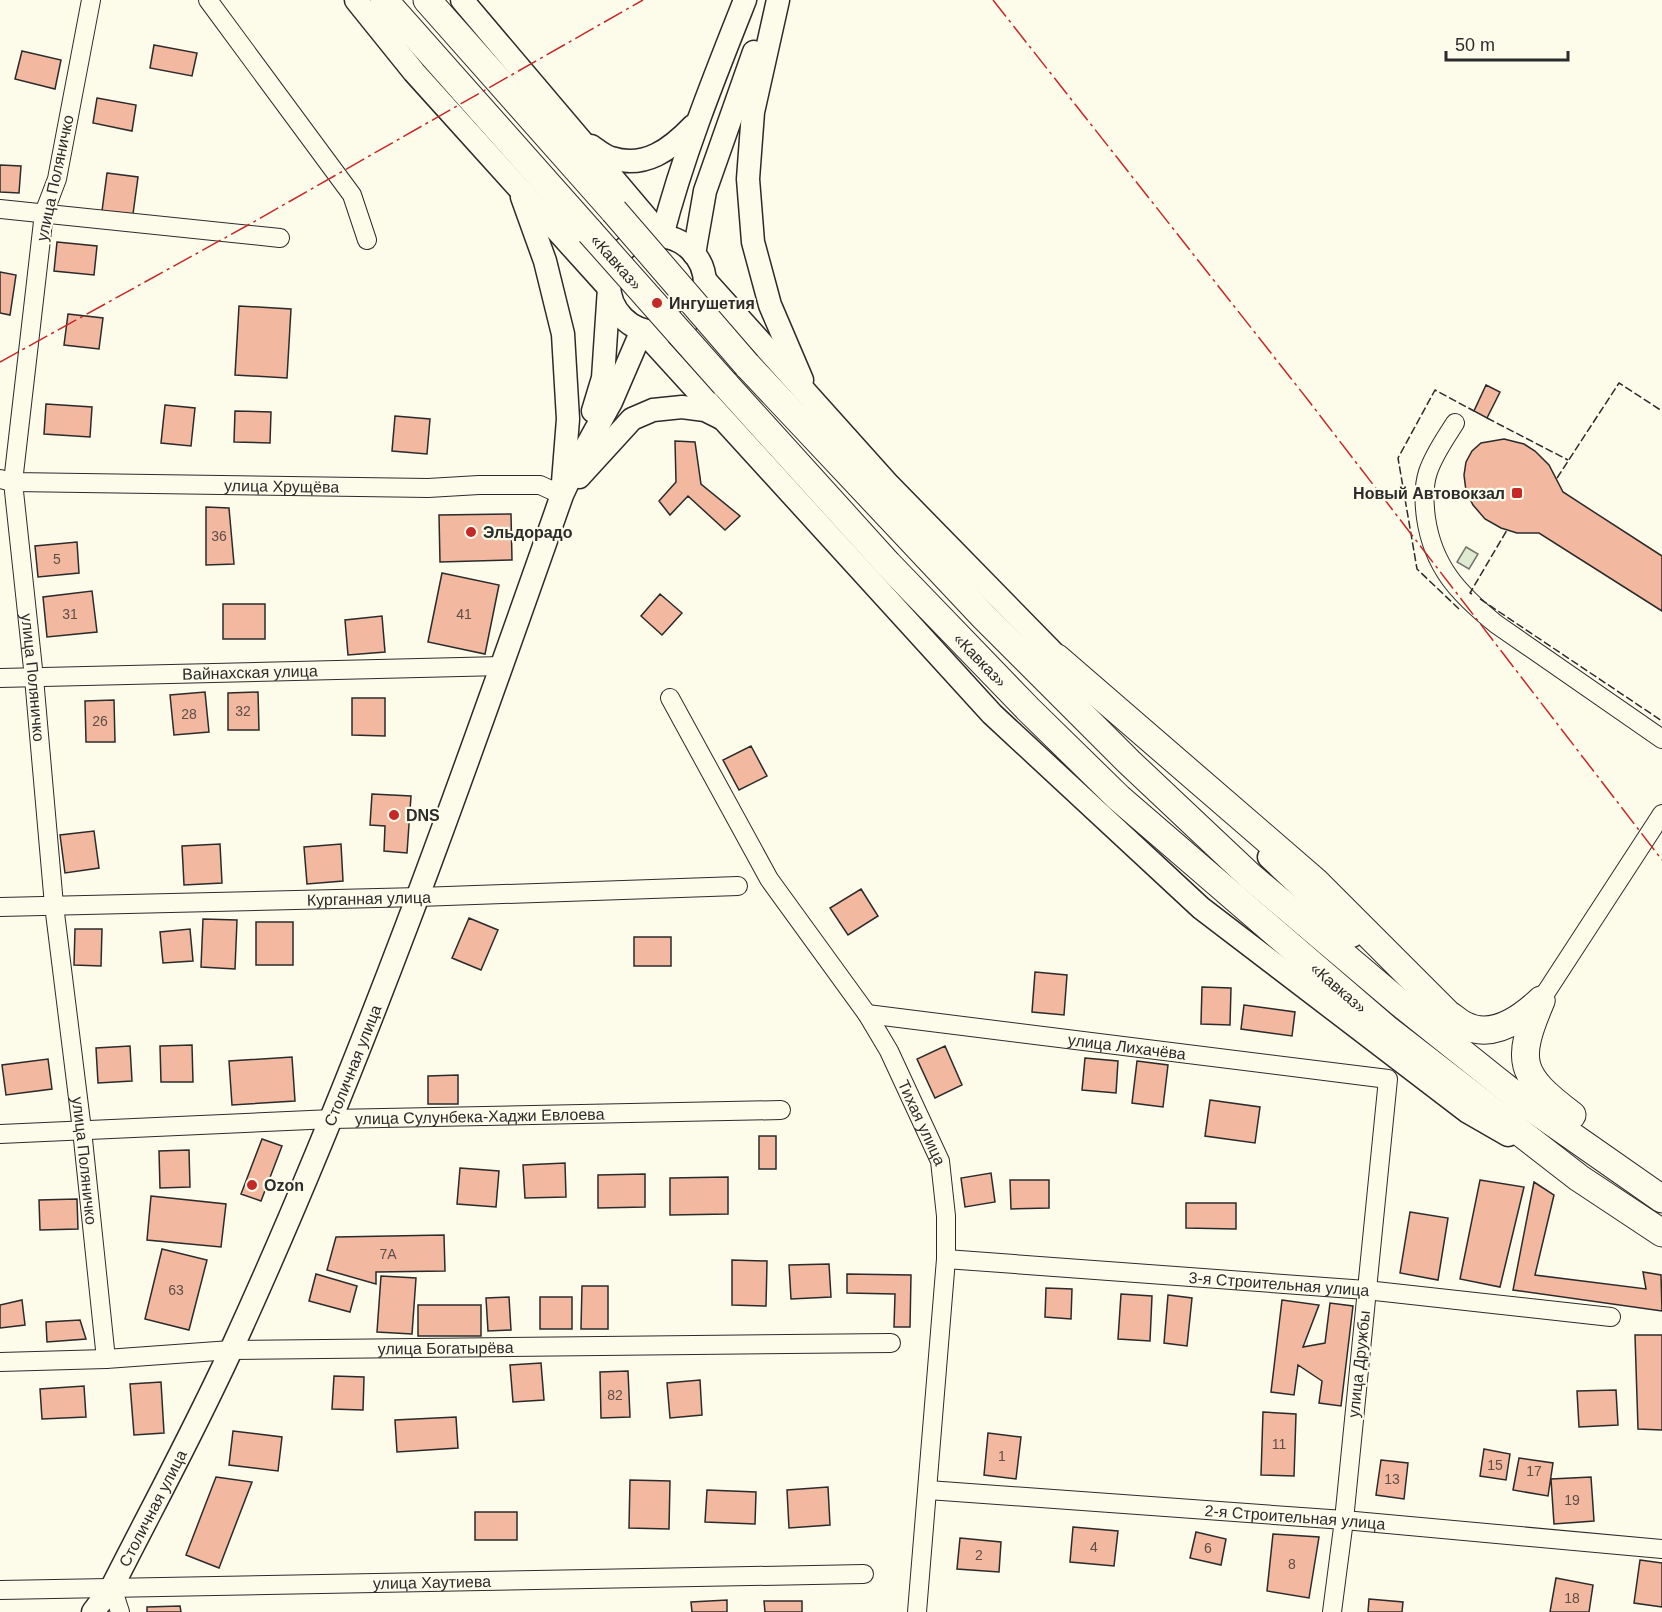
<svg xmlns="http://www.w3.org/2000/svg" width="1662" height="1612" viewBox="0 0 1662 1612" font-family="Helvetica,sans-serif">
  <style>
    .green { fill: #deebd1; stroke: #74746e; stroke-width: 1.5 }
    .building { fill: #f2b8a0; stroke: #2b2b2b; stroke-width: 1.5 }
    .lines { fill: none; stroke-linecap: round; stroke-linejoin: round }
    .minor-casing { stroke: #2b2b2b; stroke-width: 20 }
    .major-casing { stroke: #2b2b2b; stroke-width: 25 }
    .highway-casing { stroke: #2b2b2b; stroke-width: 29 }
    .minor { stroke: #fdfbea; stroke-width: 18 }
    .major { stroke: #fdfbea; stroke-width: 22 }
    .highway { stroke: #fdfbea; stroke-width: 27 }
    .highway-bridge-casing { stroke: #2b2b2b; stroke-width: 29; stroke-linecap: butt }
    .highway-bridge { stroke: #fdfbea; stroke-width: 27 }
    .fence { stroke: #2b2b2b; stroke-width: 1.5; stroke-dasharray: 8 3; stroke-linecap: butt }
    .power { stroke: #c62828; stroke-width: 1.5; stroke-dasharray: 21 4.5 3 4.5; stroke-linecap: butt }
    .poi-dot { fill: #c62828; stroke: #fdfbea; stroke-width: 2 }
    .labels { text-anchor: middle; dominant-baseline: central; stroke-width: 4.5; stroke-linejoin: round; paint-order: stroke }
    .number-label { font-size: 14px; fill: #5d4e48 }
    .street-label { font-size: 16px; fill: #2b2b2b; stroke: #fdfbea }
    .poi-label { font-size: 16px; font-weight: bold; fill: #2b2b2b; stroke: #fdfbea; text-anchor: start }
  </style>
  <rect width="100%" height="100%" fill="#fdfbea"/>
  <path class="green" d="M1466,547l12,7 -9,15 -12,-7z"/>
  <path class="building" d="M154,45l43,8 -5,23 -42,-8z
    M22,51l39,9 -6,29 -40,-10z
    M97,98l39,7 -4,26 -39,-8z
    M0,165l21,1 -2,27 -19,-1z
    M107,173l31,4 -5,37 -31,-3z
    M57,242l40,4 -3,29 -40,-4z
    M0,272l16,3 -6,40 -10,-2z
    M239,306l52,3 -4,69 -52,-3z
    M68,314l35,4 -4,31 -35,-4z
    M1486,385l14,7 -13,26 -13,-7z
    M46,404l46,3 -2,30 -46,-3z
    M165,405l30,3 -4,38 -30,-3z
    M235,411l36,1 -1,31 -36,-1z
    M395,416l35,3 -3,35 -35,-3z
    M1504,439l20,5 11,7 14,14 14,27 99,64v55l-123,-78h-22l-16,-5 -16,-9 -12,-14 -7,-14 -2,-16 2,-13 6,-11 9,-8z
    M675,441l20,1 6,42 39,32 -15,14 -37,-34 -18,19 -11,-14 17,-19z
    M206,507l23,1 5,56 -28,1z
    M511,514l1,46 -72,2 -1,-47z
    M77,542l2,31 -41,4 -3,-31z
    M442,573l57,12 -14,69 -57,-12z
    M92,591l5,41 -50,5 -4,-40z
    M660,594l22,19 -20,22 -21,-19z
    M223,604h42v35h-42z
    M382,616l3,36 -37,3 -3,-35z
    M205,692l4,40 -35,3 -4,-40z
    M258,692l1,38h-31v-37z
    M352,698h33v38l-33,-1z
    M114,700l1,42h-29l-1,-41z
    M751,746l16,30 -28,14 -16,-30z
    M372,794l39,2 -4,57 -23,-2 1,-25 -15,-1z
    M94,831l5,37 -34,5 -5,-38z
    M220,844l2,39 -38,2 -2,-39z
    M341,844l2,37 -36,3 -3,-37z
    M861,889l17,27 -30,19 -18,-27z
    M469,918l29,12 -17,40 -29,-12z
    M203,919l34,1 -2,49 -34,-2z
    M256,922h37v43h-37z
    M75,929h27l-1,37 -27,-1z
    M190,929l3,32 -30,2 -3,-31z
    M634,937h37v29h-37z
    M1035,972l32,3 -3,40 -32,-3z
    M1202,987l29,1 -1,37 -29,-1z
    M1244,1005l51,7 -3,24 -51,-7z
    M192,1045l1,37h-32l-1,-36z
    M130,1046l2,35 -34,2 -2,-35z
    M945,1046l17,39 -27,13 -18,-39z
    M292,1057l3,44 -63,4 -3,-44z
    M1085,1058l33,3 -2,32 -34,-3z
    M48,1059l4,30 -46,6 -4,-30z
    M1137,1061l31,4 -5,42 -31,-4z
    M458,1075v29h-30v-28z
    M1210,1100l50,7 -5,36 -50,-7z
    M759,1136h17v33h-17z
    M262,1139l20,7 -21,55 -20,-7z
    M189,1150l1,37 -30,1 -1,-37z
    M565,1163l1,34 -41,1 -2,-33z
    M460,1168l39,3 -3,36 -39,-3z
    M991,1173l4,29 -30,5 -4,-29z
    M645,1174v33l-47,1v-33z
    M728,1177v37l-58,1v-37z
    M1010,1180h39v28l-38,1z
    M1480,1180l44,7 -24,100 -40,-8z
    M1534,1182l20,13 -19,80 111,14 -3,-17 18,3 1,36 -149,-21z
    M151,1196l75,8 -5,43 -74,-7z
    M77,1199l1,30 -38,1 -1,-30z
    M1186,1203h50v26l-50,-1z
    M1410,1212l38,6 -10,62 -38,-7z
    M444,1235l1,36 -69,1v12l-49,-14 9,-33z
    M162,1249l45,11 -18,70 -44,-11z
    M732,1260l35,1 -1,45 -34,-1z
    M829,1264l2,33 -40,2 -2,-34z
    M316,1274l41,12 -7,26 -41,-11z
    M847,1274l64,1 -1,52h-16l1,-33 -48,-1z
    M381,1276l35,2 -4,56 -35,-2z
    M582,1286h26v43h-27z
    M1046,1288l26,1 -1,30 -26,-2z
    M1121,1294l31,2 -2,45 -32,-2z
    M1168,1295l24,3 -5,48 -23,-3z
    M509,1297l2,33 -23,1 -2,-33z
    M540,1297h32v32h-32z
    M22,1300l3,25 -25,3v-23z
    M1282,1300l37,5 -16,42 22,-4 5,-40 23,3 -12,100 -22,-3 3,-22 -24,-16 -4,30 -23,-3z
    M418,1305h63v31h-63z
    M80,1320l6,19 -39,3 -1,-20z
    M1635,1335h27v95l-24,-1z
    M541,1363l3,37 -31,2 -3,-37z
    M628,1371l2,46 -29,1 -1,-46z
    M334,1376l30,1 -1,33 -31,-1z
    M700,1380l2,35 -32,3 -3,-35z
    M161,1382l3,51 -30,2 -4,-51z
    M84,1386l2,31 -44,2 -2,-30z
    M1616,1390l2,35 -39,2 -2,-36z
    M1263,1412l33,2 -2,62 -33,-1z
    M456,1417l2,31 -61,4 -2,-32z
    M233,1431l49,6 -4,34 -49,-6z
    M988,1433l33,4 -5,42 -32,-4z
    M1484,1449l26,5 -4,26 -26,-4z
    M1519,1458l34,5 -5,33 -35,-6z
    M1381,1460l27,3 -4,36 -28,-4z
    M216,1477l36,5 -33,86 -33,-13z
    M1591,1477l3,44 -40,3 -3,-45z
    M630,1480l40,1 -1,48 -40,-1z
    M828,1487l2,38 -41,3 -2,-38z
    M707,1490l49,2 -1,32 -50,-2z
    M475,1512h42v28h-42z
    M1073,1527l45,4 -4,35 -44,-4z
    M1196,1532l30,7 -5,26 -31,-7z
    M1273,1534l46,3 -10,61 -42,-7z
    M960,1538l41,4 -2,30 -42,-3z
    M1640,1560l22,3v44l-28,-4z
    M1556,1578l37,7 -4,27h-39z
    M1369,1599l34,3 -1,10h-34z
    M727,1600v12h-35l-1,-10z
    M764,1601h38v11h-37z
    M180,1606l1,6h-34v-5z"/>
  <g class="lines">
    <g class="minor-casing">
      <g id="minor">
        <path id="s1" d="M91,0l-34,179 -13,34 -31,269 21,196 20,227 28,225 24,229"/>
        <path d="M208,0l144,195 15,45"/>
        <path d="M0,209l280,29"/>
        <path d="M1455,423c-10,16 -21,31 -27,49 -5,15 -4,31 -2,46 7,49 33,76 70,106l166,115"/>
        <path id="s2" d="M0,479l13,3 415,6 51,-3h61l22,10"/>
        <path id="s3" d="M0,678l502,-12"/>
        <path id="s4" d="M670,698l99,181 98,135 22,37 51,110 6,55v43l-29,353"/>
        <path id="s5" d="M0,907l419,-10 319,-11"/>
        <path d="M1541,1000l121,-186"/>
        <path id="s6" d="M867,1014l521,65 -44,441 -12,92"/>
        <path id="s7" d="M0,1134l332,-15 449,-9"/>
        <path id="s8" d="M946,1259l420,31 245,27"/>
        <path id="s9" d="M0,1362l106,-3 125,-9 660,-7"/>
        <path id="s10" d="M928,1490l416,30 318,29"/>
        <path d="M112,1587l8,25"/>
        <path id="s11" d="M0,1590l864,-16"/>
      </g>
    </g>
    <g class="major-casing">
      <g id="major">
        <path d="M356,0l58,72 195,216 -6,90 -10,33"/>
        <path d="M462,0l200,236"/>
        <path d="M778,0l-25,112 -5,67 5,63 17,63 32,75"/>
        <path d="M591,146c6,4 13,10 20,12 34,11 60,-9 82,-32"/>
        <path d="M522,197l23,64 18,73 5,85 -5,63"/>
        <path d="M662,236c21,-81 52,-158 83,-236"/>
        <circle cx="657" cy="284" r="48"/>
        <path d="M694,254l11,-63 49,-139"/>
        <path d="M705,280l184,205 181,185"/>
        <path d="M579,477l53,-58 21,-9 29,-3 23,3 16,8"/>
        <path d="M1269,857l83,79"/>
        <path id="s12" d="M93,1612l19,-25c40,-79 83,-158 120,-239 127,-277 229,-565 330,-853l13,-28 36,-65 31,-72 350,384 209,194 267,204 40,23"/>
      </g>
    </g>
    <g class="highway-casing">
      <g id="highway">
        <path d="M384,0l206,232"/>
        <path d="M427,0l187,211"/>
        <path d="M747,365l237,252 145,145 121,114 150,127 95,76 34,27 133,93"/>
        <path id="s13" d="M725,384l163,180 140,145 91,89 269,232 191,148 83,55"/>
        <path d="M1057,658l259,224 132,132c5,3 10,8 16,11 28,15 58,-7 77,-25"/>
        <path d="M1541,1001c-26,61 -22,74 31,114"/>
      </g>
    </g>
    <use href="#minor" class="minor"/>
    <use href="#major" class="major"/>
    <use href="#highway" class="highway"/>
    <g class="highway-bridge-casing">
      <g id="highway-bridge">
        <path d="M614,211l133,154"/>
        <path id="s14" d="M590,232l135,152"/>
      </g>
    </g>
    <use href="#highway-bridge" class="highway-bridge"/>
    <path class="fence" d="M1487,418l81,42
      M1557,478l62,-95 43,28
      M1472,594l-2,-1 37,-63
      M1480,599l182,122
      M1459,609l-42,-40 -19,-111 37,-68 39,21"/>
    <path class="power" d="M993,0l315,400 354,460
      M0,362l250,-138 393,-224"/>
  </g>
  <g class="poi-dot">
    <circle cx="657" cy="303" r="6"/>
    <rect x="1511" y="487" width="12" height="12" rx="3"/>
    <circle cx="471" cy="532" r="6"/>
    <circle cx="394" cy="815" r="6"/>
    <circle cx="252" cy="1185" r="6"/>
  </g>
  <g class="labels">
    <g class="number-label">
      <text x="219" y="536">36</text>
      <text x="57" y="559">5</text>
      <text x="70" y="614">31</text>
      <text x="464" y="614">41</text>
      <text x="243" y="711">32</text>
      <text x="189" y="714">28</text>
      <text x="100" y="721">26</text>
      <text x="388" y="1254">7А</text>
      <text x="176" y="1290">63</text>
      <text x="615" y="1395">82</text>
      <text x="1279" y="1444">11</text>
      <text x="1002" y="1456">1</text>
      <text x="1495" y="1465">15</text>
      <text x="1534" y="1471">17</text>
      <text x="1392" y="1479">13</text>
      <text x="1572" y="1500">19</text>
      <text x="1094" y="1547">4</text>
      <text x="1208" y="1548">6</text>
      <text x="979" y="1555">2</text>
      <text x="1292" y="1564">8</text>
      <text x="1572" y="1598">18</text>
    </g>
    <g class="street-label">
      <text transform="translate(55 178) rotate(-78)">улица Поляничко</text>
      <text stroke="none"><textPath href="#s14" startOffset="40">«Кавказ»</textPath></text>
      <text stroke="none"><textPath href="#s2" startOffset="282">улица Хрущёва</textPath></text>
      <text stroke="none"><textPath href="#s13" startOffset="376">«Кавказ»</textPath></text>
      <text stroke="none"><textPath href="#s3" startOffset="250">Вайнахская улица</textPath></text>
      <text stroke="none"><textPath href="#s1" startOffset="686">улица Поляничко</textPath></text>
      <text stroke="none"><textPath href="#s5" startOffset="369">Курганная улица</textPath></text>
      <text stroke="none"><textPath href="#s13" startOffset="862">«Кавказ»</textPath></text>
      <text stroke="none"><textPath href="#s6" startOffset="262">улица Лихачёва</textPath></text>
      <text stroke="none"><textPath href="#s12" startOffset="606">Столичная улица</textPath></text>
      <text stroke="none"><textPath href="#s7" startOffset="480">улица Сулунбека-Хаджи Евлоева</textPath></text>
      <text stroke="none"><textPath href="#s4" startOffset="495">Тихая улица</textPath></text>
      <text stroke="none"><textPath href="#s1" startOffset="1172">улица Поляничко</textPath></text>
      <text stroke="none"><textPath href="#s8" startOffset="334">3-я Строительная улица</textPath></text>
      <text stroke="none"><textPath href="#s9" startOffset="446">улица Богатырёва</textPath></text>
      <text transform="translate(1359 1364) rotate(-84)">улица Дружбы</text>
      <text stroke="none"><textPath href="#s12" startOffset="120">Столичная улица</textPath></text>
      <text stroke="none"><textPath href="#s10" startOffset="368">2-я Строительная улица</textPath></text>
      <text stroke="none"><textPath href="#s11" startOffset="432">улица Хаутиева</textPath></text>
    </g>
    <g class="poi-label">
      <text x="669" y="303">Ингушетия</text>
      <text x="1505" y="493" text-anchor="end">Новый Автовокзал</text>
      <text x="483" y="532">Эльдорадо</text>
      <text x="406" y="815">DNS</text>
      <text x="264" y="1185">Ozon</text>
    </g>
  </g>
  <path d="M1446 51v9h122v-9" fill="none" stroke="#2b2b2b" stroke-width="3"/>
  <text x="1455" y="51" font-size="18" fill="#2b2b2b" stroke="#fdfbea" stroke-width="4.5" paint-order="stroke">50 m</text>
</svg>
